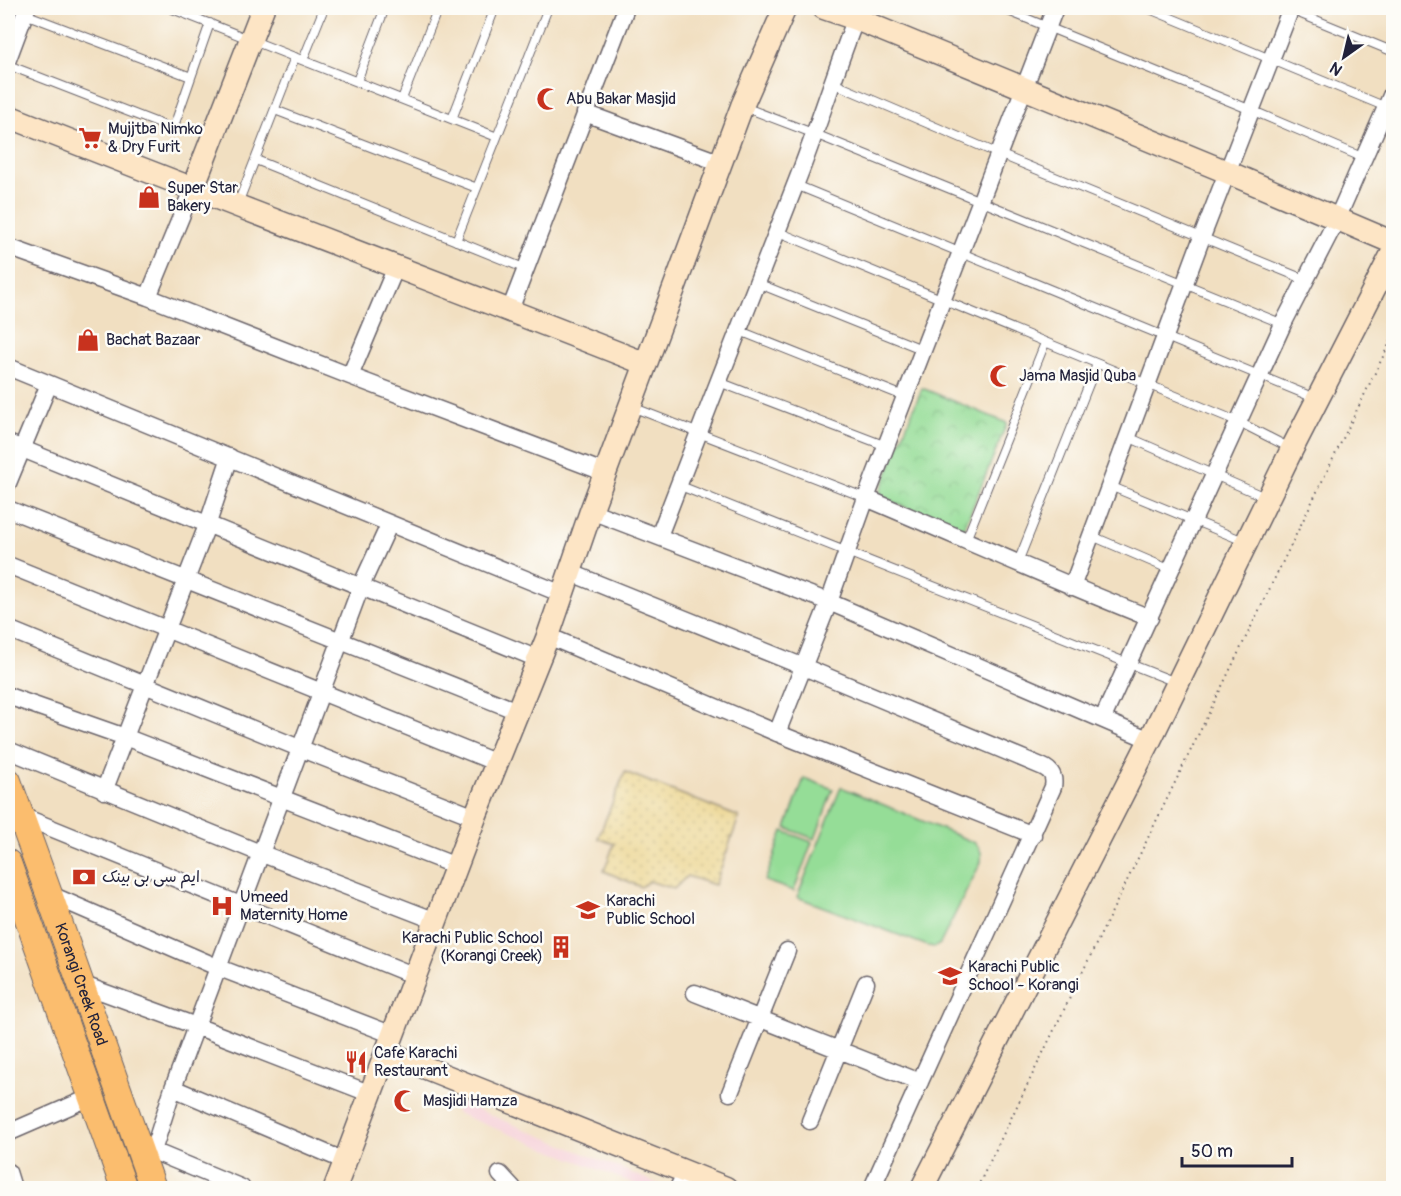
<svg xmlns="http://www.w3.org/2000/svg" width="1401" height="1196" viewBox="0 0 1401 1196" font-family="Pangolin,'Playpen Sans Arabic',sans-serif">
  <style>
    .built { fill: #f6cfd8 }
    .grass { fill: #95dd97; stroke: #5c8069; stroke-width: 1.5 }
    .sand { fill: url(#sand-dots); stroke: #887e6c; stroke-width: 1.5 }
    .park { fill: url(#park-crowns); stroke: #5c8069; stroke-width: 1.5 }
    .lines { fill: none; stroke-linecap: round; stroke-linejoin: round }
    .lane-casing { stroke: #6a646a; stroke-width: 10 }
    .street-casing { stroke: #6a646a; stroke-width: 19 }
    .secondary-casing { stroke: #6a646a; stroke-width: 25 }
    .primary-casing { stroke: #6a646a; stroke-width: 28 }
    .path { stroke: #6a646a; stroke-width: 2; stroke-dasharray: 1.5 4.5; stroke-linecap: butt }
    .lane { stroke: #fff; stroke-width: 8 }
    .street { stroke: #fff; stroke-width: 16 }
    .secondary { stroke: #fde5c5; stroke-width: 22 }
    .primary { stroke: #fbbd6e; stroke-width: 26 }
    .labels { text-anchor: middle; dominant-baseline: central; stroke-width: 5; stroke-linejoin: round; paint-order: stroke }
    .poi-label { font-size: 16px; fill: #22223b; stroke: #fdfcf7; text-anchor: start }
    .street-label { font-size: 16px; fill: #22223b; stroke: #fdfcf7 }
  </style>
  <defs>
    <pattern id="sand-dots" width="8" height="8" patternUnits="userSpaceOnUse" patternTransform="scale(1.5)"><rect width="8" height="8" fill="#eeda9e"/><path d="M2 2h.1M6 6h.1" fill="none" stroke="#ccbb89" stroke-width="1.8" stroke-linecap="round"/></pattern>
    <pattern id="park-crowns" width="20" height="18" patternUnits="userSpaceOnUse" patternTransform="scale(1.5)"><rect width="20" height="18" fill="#95dd97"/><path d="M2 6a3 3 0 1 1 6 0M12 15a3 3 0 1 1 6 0" fill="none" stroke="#80bd83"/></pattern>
  </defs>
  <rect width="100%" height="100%" fill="#fdfcf7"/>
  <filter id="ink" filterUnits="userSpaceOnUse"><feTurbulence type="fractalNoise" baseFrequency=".0167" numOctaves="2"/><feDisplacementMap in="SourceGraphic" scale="12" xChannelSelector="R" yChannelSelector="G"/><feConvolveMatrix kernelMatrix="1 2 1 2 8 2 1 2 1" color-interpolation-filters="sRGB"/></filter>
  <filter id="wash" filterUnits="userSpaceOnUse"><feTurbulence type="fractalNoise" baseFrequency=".008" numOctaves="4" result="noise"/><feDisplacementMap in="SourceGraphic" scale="24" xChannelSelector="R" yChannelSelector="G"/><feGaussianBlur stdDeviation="1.35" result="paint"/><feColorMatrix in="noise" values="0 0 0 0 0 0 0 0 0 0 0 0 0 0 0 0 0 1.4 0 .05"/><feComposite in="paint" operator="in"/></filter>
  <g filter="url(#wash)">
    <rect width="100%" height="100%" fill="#f1dfc1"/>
    <path class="built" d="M459,1102l209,86h-23l-186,-74 -4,-2z"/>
    <path class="grass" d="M804,778l29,11 -18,50 -29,-11z
      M841,787l134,56c6,6 7,10 6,19l-41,82 -5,3 -7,-1 -131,-49z
      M783,831l29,11 -18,49 -29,-10z"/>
    <path class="sand" d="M625,772l114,45 -24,68 -28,-9 -13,13 -25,-8 -8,6 -37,-16 10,-27 -16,-6z"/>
    <path class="park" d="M922,388l85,35 -44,108 -85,-35z"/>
  </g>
  <g filter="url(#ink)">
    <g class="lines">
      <g class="lane-casing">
        <path id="lane" d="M170,8l327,129
          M1001,8l250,102 113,48
          M1147,8l239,99
          M1289,9l105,43
          M25,14l166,63
          M192,16l3,-8
          M303,60l21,-52
          M8,65l165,64 37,-106
          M357,81l28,-73
          M833,83l166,71 307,126
          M402,99l36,-91
          M744,107l71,27 468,190
          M275,110l202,78
          M452,119l43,-111
          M256,160l270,109
          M796,185l521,214
          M237,206l58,-149
          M776,231l463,191 53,27
          M456,241l92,-233
          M757,283l167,67
          M740,331l166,66
          M719,382l167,64
          M632,407l234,91
          M1128,437l139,61
          M678,485l500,198
          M1110,486l136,56
          M1092,536l79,34
          M966,540l79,-197
          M1018,562l79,-198"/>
      </g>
      <g class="street-casing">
        <path id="street" d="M8,59l19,-51
          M585,113l136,50
          M8,247l140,50 202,79 256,97
          M148,297l44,-107
          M510,310l116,-302
          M8,367l554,227
          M350,376l46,-109
          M8,443l530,216
          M8,483l41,-99
          M866,498c95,40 188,82 284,120
          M8,509l509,202
          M591,511l238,91 321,138
          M659,536c45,-118 91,-235 137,-353 23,-58 41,-118 64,-175
          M8,565l489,198
          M569,572l235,95 237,99c10,4 14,10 12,21l-181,401
          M1072,587l130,-350 89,-229
          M8,629l291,119 176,69
          M548,636l229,97 256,102
          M8,696l117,41 331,129
          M1103,718l180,-394 54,-105 57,-130
          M777,733l52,-131 37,-104 189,-490
          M8,750l252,103 176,68
          M104,791l104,-268 22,-66
          M19,815l396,161
          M49,894l168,73 176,68
          M81,984l115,42 175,68
          M695,993l225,89
          M730,1093l57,-142
          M810,1121l56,-138
          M8,1133l83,-36
          M153,1151l89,37
          M143,1155l10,-4 20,-63
          M345,1161l-172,-73 188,-502 28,-61
          M8,1172l5,16
          M500,1174l13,14
          M678,1188l8,-16"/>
      </g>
      <g class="secondary-casing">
        <path id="secondary" d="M824,8l32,11 371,153 167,71
          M8,116c212,85 426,164 638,248
          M192,190l71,-182
          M386,1052l340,136
          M335,1188l140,-371 73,-181 43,-125 151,-405 43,-98
          M922,1188l228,-448 142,-291 102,-199"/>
      </g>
      <g class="primary-casing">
        <g id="primary">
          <path id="s1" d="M8,781l41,113 104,294"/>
          <path d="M8,863l116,325"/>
        </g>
      </g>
      <path class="path" d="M977,1188l417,-854"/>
      <use href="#lane" class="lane"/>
      <use href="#street" class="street"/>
      <use href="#secondary" class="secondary"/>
      <use href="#primary" class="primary"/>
    </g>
  </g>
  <defs>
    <g id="mosque-bare" transform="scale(1.8)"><path d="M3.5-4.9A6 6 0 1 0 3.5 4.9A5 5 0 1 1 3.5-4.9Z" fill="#c8321e" stroke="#fdfcf7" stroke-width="2.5" paint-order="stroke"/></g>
    <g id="supermarket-bare" transform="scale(1.8)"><path d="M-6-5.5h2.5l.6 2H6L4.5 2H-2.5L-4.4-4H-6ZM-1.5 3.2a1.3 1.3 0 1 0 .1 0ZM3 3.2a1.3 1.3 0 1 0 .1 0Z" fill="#c8321e" stroke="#fdfcf7" stroke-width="2.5" paint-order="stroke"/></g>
    <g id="shop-bare" transform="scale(1.8)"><path d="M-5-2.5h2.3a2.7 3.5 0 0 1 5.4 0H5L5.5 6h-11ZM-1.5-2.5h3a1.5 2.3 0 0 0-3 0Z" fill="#c8321e" stroke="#fdfcf7" stroke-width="2.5" paint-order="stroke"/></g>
    <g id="bank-bare" transform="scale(1.8)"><path d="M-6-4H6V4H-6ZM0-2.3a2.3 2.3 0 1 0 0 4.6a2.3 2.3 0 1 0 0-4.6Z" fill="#c8321e" stroke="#fdfcf7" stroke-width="2.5" paint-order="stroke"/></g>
    <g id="hospital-bare" transform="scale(1.8)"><path d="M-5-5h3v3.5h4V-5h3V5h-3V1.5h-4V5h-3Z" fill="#c8321e" stroke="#fdfcf7" stroke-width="2.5" paint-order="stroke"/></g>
    <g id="school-bare" transform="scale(1.8)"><path d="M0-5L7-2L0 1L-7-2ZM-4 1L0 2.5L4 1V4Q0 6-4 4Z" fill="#c8321e" stroke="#fdfcf7" stroke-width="2.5" paint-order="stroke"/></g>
    <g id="building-bare" transform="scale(1.8)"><path d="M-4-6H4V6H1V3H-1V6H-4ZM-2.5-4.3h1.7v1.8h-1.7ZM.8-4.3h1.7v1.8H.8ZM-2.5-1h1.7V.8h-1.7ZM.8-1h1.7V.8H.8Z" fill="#c8321e" stroke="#fdfcf7" stroke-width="2.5" paint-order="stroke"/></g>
    <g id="restaurant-bare" transform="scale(1.8)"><path d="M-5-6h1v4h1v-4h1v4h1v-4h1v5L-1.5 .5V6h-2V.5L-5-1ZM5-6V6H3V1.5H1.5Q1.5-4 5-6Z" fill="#c8321e" stroke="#fdfcf7" stroke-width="2.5" paint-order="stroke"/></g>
  </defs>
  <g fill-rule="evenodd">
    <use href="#mosque-bare" x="548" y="99"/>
    <use href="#supermarket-bare" x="90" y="138"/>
    <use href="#shop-bare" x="149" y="197"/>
    <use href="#shop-bare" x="88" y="340"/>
    <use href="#mosque-bare" x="1001" y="376"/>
    <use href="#bank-bare" x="84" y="877"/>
    <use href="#hospital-bare" x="222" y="906"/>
    <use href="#school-bare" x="588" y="910"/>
    <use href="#building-bare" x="561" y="947"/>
    <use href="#school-bare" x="950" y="976"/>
    <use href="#restaurant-bare" x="356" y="1062"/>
    <use href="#mosque-bare" x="405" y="1101"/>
  </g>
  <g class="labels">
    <g class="poi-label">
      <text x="566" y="99">Abu Bakar Masjid</text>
      <text x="108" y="129">Mujjtba Nimko<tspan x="108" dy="18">&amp; Dry Furit</tspan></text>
      <text x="167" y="188">Super Star<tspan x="167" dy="18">Bakery</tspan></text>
      <text x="106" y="340">Bachat Bazaar</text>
      <text x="1019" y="376">Jama Masjid Quba</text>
      <text x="102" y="877">ایم سی بی بینک</text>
      <text x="240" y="897">Umeed<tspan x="240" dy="18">Maternity Home</tspan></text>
      <text x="606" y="901">Karachi<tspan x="606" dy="18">Public School</tspan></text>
      <text x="543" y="938" text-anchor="end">Karachi Public School<tspan x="543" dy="18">(Korangi Creek)</tspan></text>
      <text x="968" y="967">Karachi Public<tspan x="968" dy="18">School - Korangi</tspan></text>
      <text x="374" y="1053">Cafe Karachi<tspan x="374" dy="18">Restaurant</tspan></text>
      <text x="423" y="1101">Masjidi Hamza</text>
    </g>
    <g class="street-label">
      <text stroke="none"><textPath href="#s1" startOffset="216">Korangi Creek Road</textPath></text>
    </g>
  </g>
  <rect width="1401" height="1196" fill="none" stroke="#fdfcf7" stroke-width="30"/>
  <g transform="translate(1344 57) rotate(214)" stroke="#fdfcf7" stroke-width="4.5" paint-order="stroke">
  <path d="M0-4.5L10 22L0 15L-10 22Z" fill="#22223b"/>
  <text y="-9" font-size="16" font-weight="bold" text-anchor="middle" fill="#22223b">N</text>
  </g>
  <path d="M1182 1157v9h110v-9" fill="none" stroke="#22223b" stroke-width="3"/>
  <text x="1191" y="1157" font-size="18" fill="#22223b" stroke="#fdfcf7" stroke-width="4.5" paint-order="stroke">50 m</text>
</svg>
